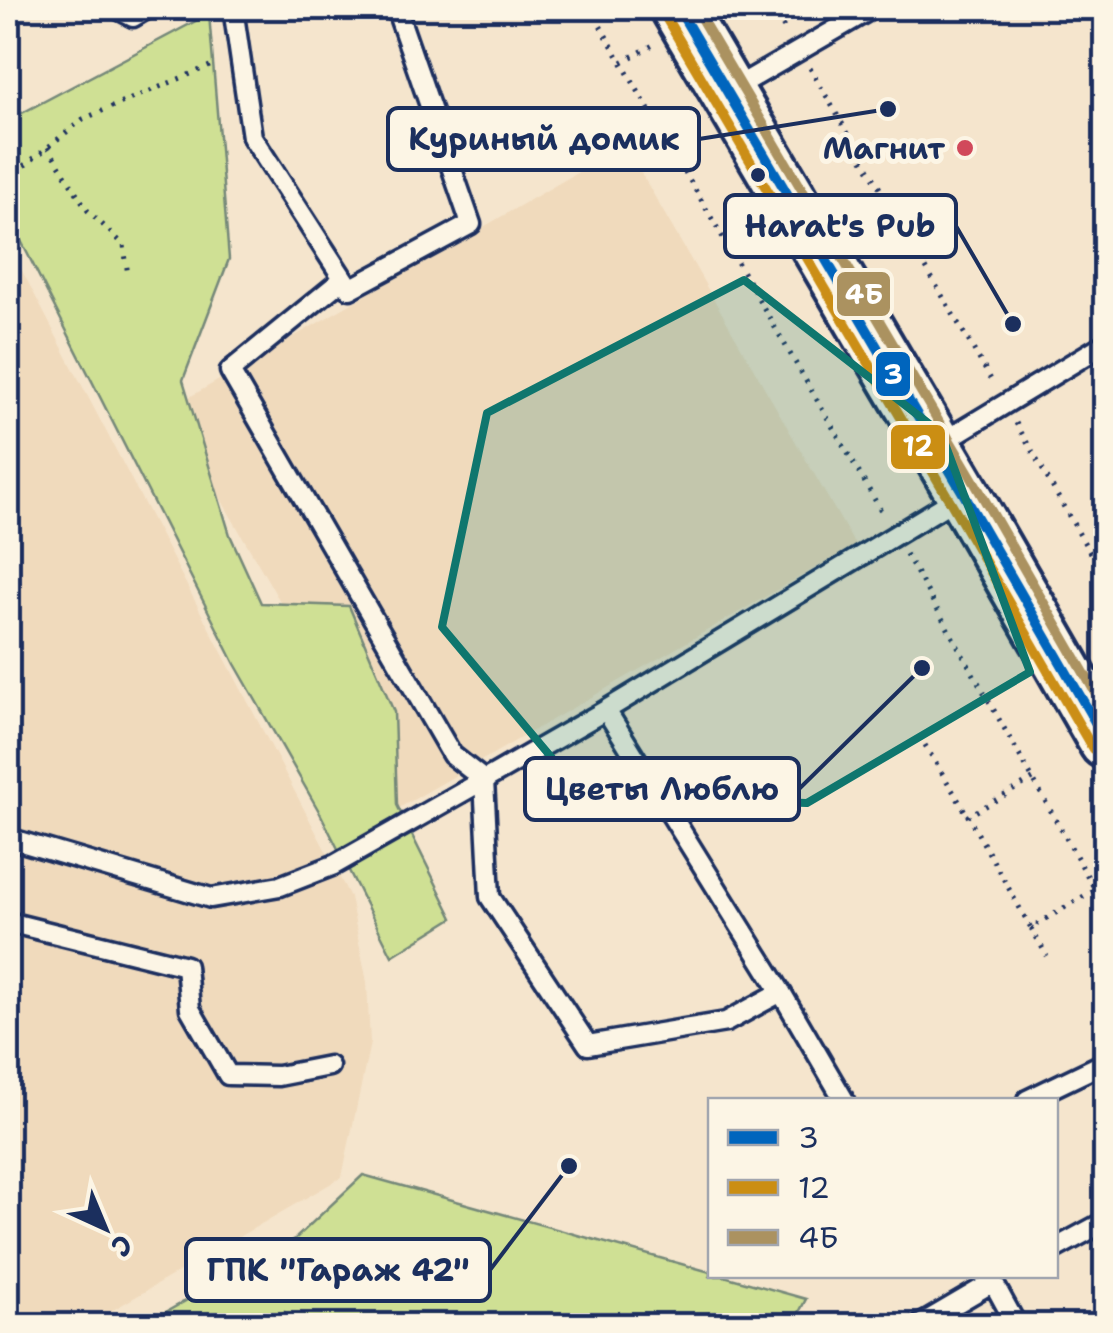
<svg xmlns="http://www.w3.org/2000/svg" width="1113" height="1333" viewBox="0 0 1113 1333" font-family="'Shantell Sans',sans-serif">
  <style>
    .built { fill: #f0dabc }
    .green { fill: #cfe094; stroke: #758879; stroke-width: 2.5 }
    .lines { fill: none; stroke-linecap: round; stroke-linejoin: round }
    .lane-casing { stroke: #1b2f5e; stroke-width: 25 }
    .primary-casing { stroke: #1b2f5e; stroke-width: 60 }
    .path { stroke: #1b2f5e; stroke-width: 5; stroke-dasharray: 2.5 8; stroke-linecap: butt }
    .lane { stroke: #fcf5e5; stroke-width: 18 }
    .primary { stroke: #fcf5e5; stroke-width: 52 }
    .bus-1-casing { stroke: #fcf5e5; stroke-width: 18 }
    .bus-2-casing { stroke: #fcf5e5; stroke-width: 18 }
    .bus-3-casing { stroke: #fcf5e5; stroke-width: 18 }
    .bus-1 { stroke: #0065bd; stroke-width: 10 }
    .bus-2 { stroke: #cb8e13; stroke-width: 10 }
    .bus-3 { stroke: #ab9260; stroke-width: 10 }
    .marked { fill: #0f766e; fill-opacity: 0.2; stroke: #0f766e; stroke-width: 8; stroke-linejoin: round }
    .poi-dot { fill: #d1495b; stroke: #fcf5e5; stroke-width: 4 }
    .bus-dot { fill: #1b2f5e; stroke: #fcf5e5; stroke-width: 4 }
    .labels { text-anchor: middle; dominant-baseline: central; stroke-width: 10; stroke-linejoin: round; paint-order: stroke }
    .poi-label { font-size: 30px; font-weight: bold; fill: #1b2f5e; stroke: #fcf5e5; text-anchor: end }
    .leader { fill: none; stroke: #1b2f5e; stroke-width: 4 }
    .callout-dot { fill: #1b2f5e; stroke: #fcf5e5; stroke-width: 4 }
    .callout { fill: #fcf5e5; stroke: #1b2f5e; stroke-width: 4 }
    .callout-label { font-size: 32px; text-anchor: middle; font-weight: bold; fill: #1b2f5e }
    .line-badge { stroke: #fcf5e5; stroke-width: 4 }
    .badge-label { font-size: 28px; text-anchor: middle; font-weight: bold; fill: #fff }
  </style>
  <rect width="100%" height="100%" fill="#f5e5cd"/>
  <filter id="ink" filterUnits="userSpaceOnUse"><feTurbulence type="fractalNoise" baseFrequency=".01" numOctaves="2"/><feDisplacementMap in="SourceGraphic" scale="20" xChannelSelector="R" yChannelSelector="G"/><feConvolveMatrix kernelMatrix="1 2 1 2 8 2 1 2 1" color-interpolation-filters="sRGB"/></filter>
  <g filter="url(#ink)">
    <path class="built" d="M625,145l230,400 -456,263 -230,-399z
      M8,244l342,653 17,85 3,61 -28,134 -255,148h-79z"/>
    <path class="green" d="M209,14l20,245 -46,121 47,155 31,68 88,3 45,106 3,93 56,113 -61,38 -72,-143 -85,-149 -227,-449 1,-95z
      M363,1175l347,97v4h14l82,23 -14,27h-499l-9,-14 -23,13h-118l152,-86z"/>
    <g class="lines">
      <g class="lane-casing">
        <path id="lane" d="M116,8l17,9 15,-9
          M233,8l19,129 98,152 121,-65 -75,-216
          M733,89l140,-81
          M343,279l-113,92 222,384 32,25 122,-70 354,-214
          M939,444l167,-101
          M606,710l175,282 63,108
          M8,838l203,60 69,-12 54,-21 150,-85 6,117 98,148 138,-23 55,-30
          M8,922l178,44 4,43 38,66 50,1 51,-10
          M1027,1100l79,-38
          M1056,1248l50,-27
          M918,1326l75,-44 24,44"/>
      </g>
      <g class="primary-casing">
        <path id="primary" d="M678,8l285,485 143,249"/>
      </g>
      <path class="path" d="M590,8l293,506
        M771,8l17,26
        M622,62l31,-17
        M810,68l183,315
        M48,147l40,64 36,34 4,31
        M8,179l75,-60 134,-56
        M1016,423l90,158
        M906,554l200,355
        M925,745l43,71
        M1033,779l-65,37 63,112 63,-38
        M1031,928l16,28"/>
      <use href="#lane" class="lane"/>
      <use href="#primary" class="primary"/>
      <g class="bus-1-casing">
        <path id="bus-1" d="M678,8l285,485 143,248"/>
      </g>
      <g class="bus-2-casing">
        <path id="bus-2" d="M665,16l285,485 143,248"/>
      </g>
      <g class="bus-3-casing">
        <path id="bus-3" d="M695,8l281,477 130,226"/>
      </g>
      <use href="#bus-1" class="bus-1"/>
      <use href="#bus-2" class="bus-2"/>
      <use href="#bus-3" class="bus-3"/>
    </g>
  </g>
  <path class="marked" d="M744,280l197,153 89,239 -223,131 -224,-8 -141,-168 45,-214z"/>
  <circle class="poi-dot" cx="965" cy="148" r="10"/>
  <circle class="bus-dot" cx="758" cy="175" r="9"/>
  <g class="labels">
    <g class="poi-label">
      <text x="945" y="148">Магнит</text>
    </g>
  </g>
  <path class="leader" d="M888 109L699 139M1013 324L956 226M922 668L799 789M569 1166L490 1270"/>
  <g class="callout-dot">
    <circle cx="888" cy="109" r="10"/>
    <circle cx="1013" cy="324" r="10"/>
    <circle cx="922" cy="668" r="10"/>
    <circle cx="569" cy="1166" r="10"/>
  </g>
  <g class="callout">
    <rect x="388" y="108" width="311" height="62" rx="10"/>
    <rect x="725" y="195" width="231" height="62" rx="10"/>
    <rect x="525" y="758" width="274" height="62" rx="10"/>
    <rect x="186" y="1239" width="304" height="62" rx="10"/>
  </g>
  <g class="callout-label">
    <text x="544" y="150">Куриный домик</text>
    <text x="840" y="237">Harat's Pub</text>
    <text x="662" y="800">Цветы Люблю</text>
    <text x="338" y="1281">ГПК "Гараж 42"</text>
  </g>
  <g class="line-badge">
    <rect x="835" y="270" width="57" height="48" rx="10" fill="#ab9260"/>
    <rect x="874" y="350" width="38" height="48" rx="10" fill="#0065bd"/>
    <rect x="889" y="423" width="58" height="48" rx="10" fill="#cb8e13"/>
  </g>
  <g class="badge-label">
    <text x="864" y="304">4Б</text>
    <text x="893" y="384">3</text>
    <text x="918" y="456">12</text>
  </g>
  <rect width="1113" height="1333" fill="none" stroke="#fcf5e5" stroke-width="40"/>
  <rect x="20" y="20" width="1073" height="1293" fill="none" stroke="#1b2f5e" stroke-width="4" filter="url(#ink)"/>
  <rect x="708" y="1098" width="350" height="180" fill="#fcf5e5" stroke="#a2a6af" stroke-width="2.5"/>
  <rect x="728" y="1130" width="50" height="15" fill="#0065bd" stroke="#a2a6af" stroke-width="2.5"/>
  <text x="798" y="1148" font-size="30" fill="#1b2f5e">3</text>
  <rect x="728" y="1180" width="50" height="15" fill="#cb8e13" stroke="#a2a6af" stroke-width="2.5"/>
  <text x="798" y="1198" font-size="30" fill="#1b2f5e">12</text>
  <rect x="728" y="1230" width="50" height="15" fill="#ab9260" stroke="#a2a6af" stroke-width="2.5"/>
  <text x="798" y="1248" font-size="30" fill="#1b2f5e">4Б</text>
  <g transform="translate(105 1228) rotate(136)" stroke="#fcf5e5" stroke-width="8" paint-order="stroke">
  <path d="M0-8L18 38L0 25L-18 38Z" fill="#1b2f5e"/>
  <text y="-15" font-size="28" font-weight="bold" text-anchor="middle" fill="#1b2f5e">С</text>
  </g>
</svg>
